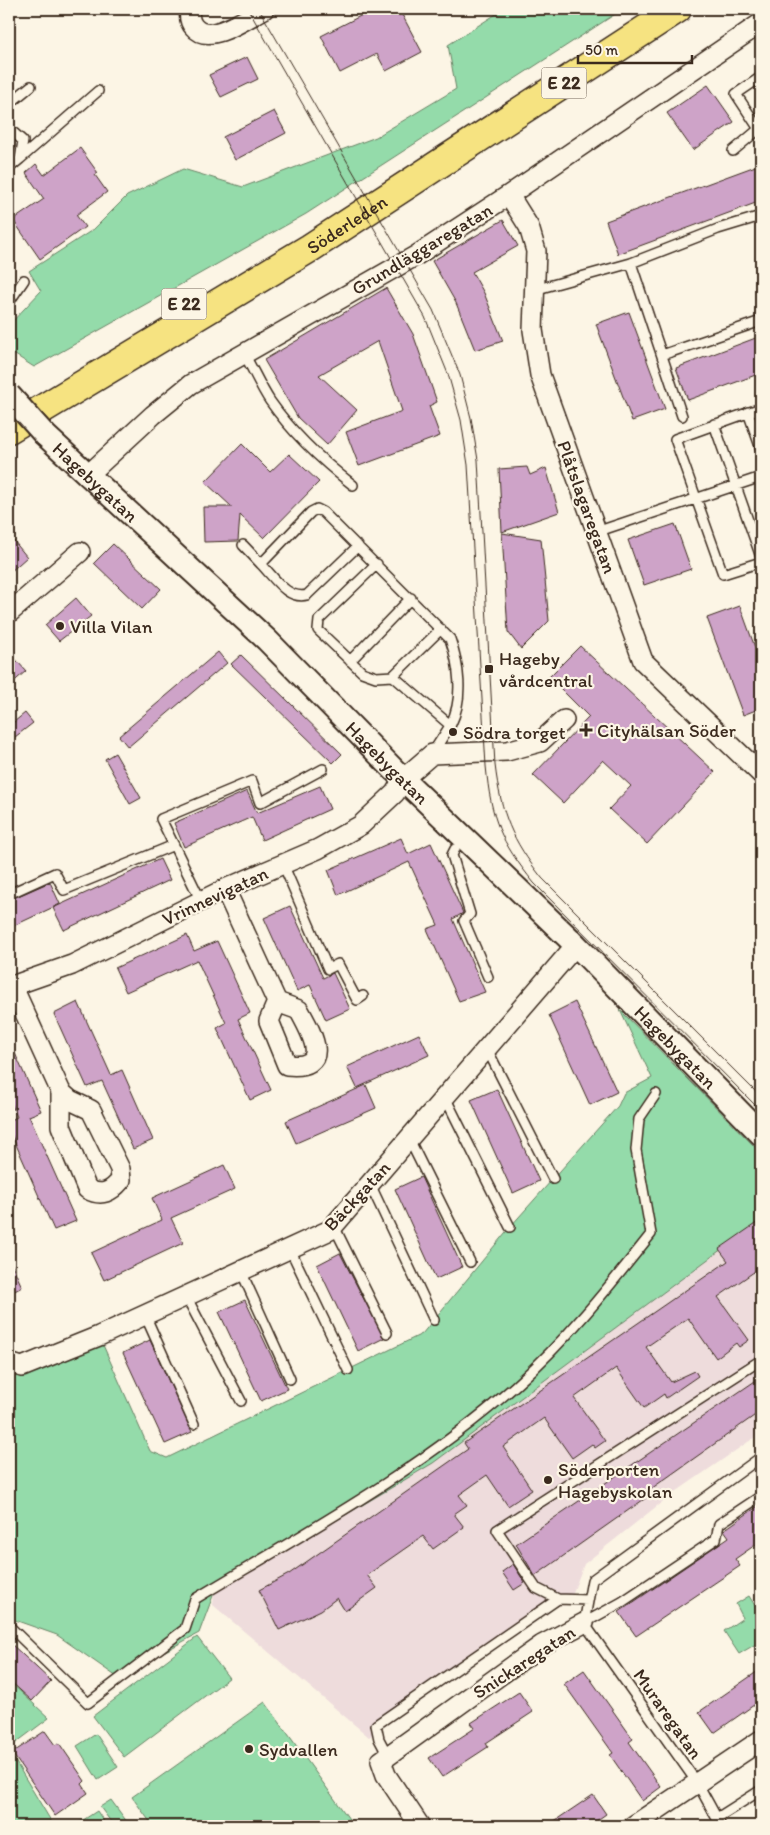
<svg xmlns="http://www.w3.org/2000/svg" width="770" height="1835" viewBox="0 0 770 1835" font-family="Itim,sans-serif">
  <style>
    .built { fill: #eedcdc }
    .green { fill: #94dbaa; stroke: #688264 }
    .building { fill: #cea3c8; stroke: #3b2a1e }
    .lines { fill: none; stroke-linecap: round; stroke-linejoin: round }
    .service-casing { stroke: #3b2a1e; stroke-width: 12 }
    .minor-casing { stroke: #3b2a1e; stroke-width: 22 }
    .tertiary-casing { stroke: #3b2a1e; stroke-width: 26 }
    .trunk-casing { stroke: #3b2a1e; stroke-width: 31 }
    .service { stroke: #fcf5e5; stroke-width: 9 }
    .minor { stroke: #fcf5e5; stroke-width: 19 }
    .tertiary { stroke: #fcf5e5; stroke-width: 22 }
    .trunk { stroke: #f6e381; stroke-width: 28 }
    .tram { stroke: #3b2a1e; stroke-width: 1 }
    .tertiary-bridge-casing { stroke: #3b2a1e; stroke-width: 26; stroke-linecap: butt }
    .tertiary-bridge { stroke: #fcf5e5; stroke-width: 22 }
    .poi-dot { fill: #3b2a1e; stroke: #fcf5e5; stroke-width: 2 }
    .labels { text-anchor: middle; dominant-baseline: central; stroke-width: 4.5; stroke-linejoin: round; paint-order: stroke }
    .shield { fill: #fcf5e5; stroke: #75675a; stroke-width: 1 }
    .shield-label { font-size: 18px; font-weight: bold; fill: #3b2a1e }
    .street-label { font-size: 19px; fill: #3b2a1e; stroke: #fcf5e5 }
    .poi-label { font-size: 19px; fill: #3b2a1e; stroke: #fcf5e5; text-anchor: start }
  </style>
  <rect width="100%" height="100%" fill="#fcf5e5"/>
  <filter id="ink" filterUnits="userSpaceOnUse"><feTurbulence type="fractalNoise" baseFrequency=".02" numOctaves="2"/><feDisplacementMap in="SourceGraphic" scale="10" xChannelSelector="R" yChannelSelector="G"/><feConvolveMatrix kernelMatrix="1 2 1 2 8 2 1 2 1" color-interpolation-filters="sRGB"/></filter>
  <g filter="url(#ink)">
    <path class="built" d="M761,1220v213l-94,65 -83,66 -12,31 -32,23 -171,119 -156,-132 1,-12z"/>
    <path class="green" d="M504,9h119l-317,205 -272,153 -25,-16v-26l32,-34 -12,-20 65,-42 33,-33 56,-27 60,18 133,-50 80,-48 -8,-44z
      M620,1010l141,143v67l-328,243 -219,130 -15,40 -82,44 -60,-42 -48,-17v-236l12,-10 78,-36 51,115 17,7 255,-124 88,-107 108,-121 6,-13 28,-15z
      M749,1596l12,19v26l-22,13 -15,-23 19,-13 -7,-14z
      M197,1637l32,41 -105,79 -31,-41z
      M9,1681l40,37 -40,30z
      M265,1702l89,124h-201l-21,-29z
      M96,1734l22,33 -20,13 -21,-34z
      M9,1751l45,75h-45z
      M111,1800l19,26h-16l-14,-19z
      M97,1811l10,15h-33z"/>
    <path class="building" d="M374,9h25l23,43 -36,19 -9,-17 -37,19 -19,-37z
      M247,57l11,22 -37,18 -12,-22z
      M708,85l26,37 -41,28 -26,-37z
      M274,111l12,22 -51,27 -12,-23z
      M80,148l18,25 -3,2 12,17 -31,23 9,12 -45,32 -27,-39 31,-21 -18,-26 10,-9 8,11z
      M761,164v37l-143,53 -12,-33z
      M503,220l15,26 -46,26 12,21 19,48 -28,9 -19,-47 -24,-42z
      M386,288l27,46 24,68 -8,4 11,30 -81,30 -13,-34 56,-21 -24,-70 -59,34 38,35 -30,35 -29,-27 -34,-58z
      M629,312l36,97 -33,12 -36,-97z
      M761,336v37l-73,27 -12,-32z
      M242,444l28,28 19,-18 30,28 -55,56 -24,-23 -2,26 -34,1 -1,-35h29l-27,-25z
      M527,467l3,8 16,-7 13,44 -57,20 -3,-63z
      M675,524l16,45 -47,16 -16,-45z
      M502,533l39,6 8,82 -28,28 -13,-17z
      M9,535l18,22 -18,16z
      M113,544l48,45 -19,20 -48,-46z
      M76,598l15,18 -32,25 -14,-16z
      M740,606l21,58v44l-18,7 -36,-97z
      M580,646l135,126 -68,72 -38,-35 22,-23 -28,-26 -40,43 -30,-28 56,-58 -40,-40z
      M9,652l17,19 -17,15z
      M218,652l9,11 -99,84 -9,-11z
      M241,655l101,99 -9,9 -102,-99z
      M25,713l8,10 -18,14 -6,-11z
      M115,753l26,45 -11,6 -25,-45z
      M320,786l10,23 -68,31 -10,-23 -68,30 -10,-24 73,-32 10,22z
      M401,838l7,16 23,-11 32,70 -10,6 32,73 -26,9 -32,-72 11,-4 -29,-63 -71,33 -10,-25z
      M160,859l10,21 -106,50 -11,-22z
      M50,882l10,22 -51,24v-28z
      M290,906l33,72 10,-5 17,36 -24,11 -16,-35 -13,6 -33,-73z
      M187,935l7,16 23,-10 33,72 -12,6 33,71 -21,10 -33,-72 9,-5 -29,-63 -71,32 -11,-24z
      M78,1002l33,73 11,-5 31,70 -20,9 -31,-68 -15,6 -33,-73z
      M575,1002l42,90 -27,13 -41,-90z
      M419,1034l10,21 -72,33 -10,-21z
      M9,1040l32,71 -12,5 47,105 -22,9 -45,-101v-8l8,-4 -8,-19z
      M366,1085l10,23 -80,35 -10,-22z
      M497,1089l42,92 -26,12 -42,-93z
      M224,1165l11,24 -64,29 12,25 -79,37 -13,-27 71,-33 -10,-22z
      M421,1177l41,90 -26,12 -41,-90z
      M761,1220v47l-43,30 31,43 -10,7 -3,-4 -20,15 -28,-40 -42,29 25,35 24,-11 3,5 -32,22 -2,-4 -20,14 -28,-40 -42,30 31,43 -10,7 -3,-4 -20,14 -28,-40 -41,29 29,43 -24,16 -21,-31 -28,20 8,10 -13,9 10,13 -31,22 -10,-13 -56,39 10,13 -32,23 -8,-13 -16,12 -42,20 -20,-40 30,-16 179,-125 -4,-6 264,-182 -9,-12z
      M340,1253l44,85 -26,13 -41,-86z
      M9,1258l13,29 -13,7z
      M245,1300l42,89 -26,12 -42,-89z
      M150,1340l42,92 -27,12 -42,-91z
      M761,1377v34l-113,80 2,4 -115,81 -19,-32z
      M761,1504v37l-26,18 5,7 -104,70 -17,-24 110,-75 -5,-7z
      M513,1564l12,19 -11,7 -12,-18z
      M9,1642l42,39 -19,20 -23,-21z
      M761,1669v31l-47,33 -15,-21z
      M584,1670l49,69 -4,3 32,45 -19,14 -32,-46 3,-2 -49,-69z
      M519,1692l14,20 -47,31 2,4 -46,30 -13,-19 46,-30 -4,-5z
      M45,1731l10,14 4,-2 26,38 -3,3 6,9 -33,23 -43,-63z
      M593,1795l13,19 -17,12h-42z"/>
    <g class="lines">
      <g class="service-casing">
        <path id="service" d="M761,77l-25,17 23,35 2,-2
          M9,104l22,-18
          M9,133h5l9,8 -3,18 -11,9
          M733,151l26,-22
          M20,159l78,-68
          M631,263l51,153
          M534,290l97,-27 87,-34 43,-13
          M9,302l15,-22
          M244,354c9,15 16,32 26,47 23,33 52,60 83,84
          M662,355l99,-34
          M761,408l-86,31 48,135 38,-12
          M748,412l13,37
          M714,424l47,133
          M596,532l165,-55
          M243,545l18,19 50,-52 6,-3 6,3 127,127c9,25 14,59 1,85 -6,10 -13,20 -19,30
          M261,564c13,13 26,36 46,31l51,-49
          M377,564l-58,56 -1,10 44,42 14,5 17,-1 57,49
          M350,661l61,-63
          M393,676l48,-47
          M455,849l-3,6 18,59 -6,7 24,56
          M283,864l45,105 10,-5 19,36 6,-4
          M9,894l46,-21 9,17 110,-45
          M201,901l-40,-82 91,-38 8,22 63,-34
          M487,1049l66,130
          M445,1097l65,130
          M409,1139l61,123
          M370,1184l64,136
          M334,1226l53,107
          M290,1249l58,121
          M241,1271l49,108
          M186,1296l55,105
          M145,1315l49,109
          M558,1599l-22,-11 -39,-58 264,-170
          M584,1623l8,-43 169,-123
          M584,1623l114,161 23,42
          M584,1623l38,-21 94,-63 3,-15 42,-28
          M9,1626l79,77 97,-74 10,-30c110,-66 224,-128 320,-213 51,-45 94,-99 136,-152l-15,-84 3,-31 17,-25
          M388,1756l-9,-17 -3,-14 182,-126 30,1
          M717,1818l44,-28"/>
      </g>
      <g class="minor-casing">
        <path id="minor" d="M190,9c-1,6 -1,13 4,18 15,19 53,-9 70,-18
          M509,195l20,32 7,24 -3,79 7,45 103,286 118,113
          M87,476l66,-61 38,-31 226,-129 92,-60 252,-172
          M9,613l71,-61
          M225,889l52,113 22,8c12,22 35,60 -12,55l-18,-44 8,-19
          M12,985l49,107 9,8 21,10 29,59 1,11c-10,12 -19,17 -34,9l-26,-63v-34
          M9,987l63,-22 153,-76 93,-40 43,-24 34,-32 8,-14 29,-25 75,-3 33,-9 24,-22
          M9,1363l13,4 77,-31 231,-106 246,-285
          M420,1826l-34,-51 -5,-14 161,-116 42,-22
          M633,1826l128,-86"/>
      </g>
      <g class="tertiary-casing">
        <g id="tertiary">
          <path id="s1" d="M45,435l222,205 136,139 173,166 185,189"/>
        </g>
      </g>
      <g class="trunk-casing">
        <g id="trunk">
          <path id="s2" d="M9,429l301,-181 367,-239"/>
        </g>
      </g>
      <use href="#service" class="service"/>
      <use href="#minor" class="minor"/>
      <use href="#tertiary" class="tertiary"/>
      <use href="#trunk" class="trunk"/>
      <path class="tram" d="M248,9l177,308 23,57 13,46 7,45 18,301c5,53 14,75 48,117l227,228
        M259,9l174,301 27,65 11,43 7,42 17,305c6,49 17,75 47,113l219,219"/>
      <g class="tertiary-bridge-casing">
        <path id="tertiary-bridge" d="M9,395l36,40"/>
      </g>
      <use href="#tertiary-bridge" class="tertiary-bridge"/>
    </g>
  </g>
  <g class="poi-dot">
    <circle cx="60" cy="626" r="5"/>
    <rect x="484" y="664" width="10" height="10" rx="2.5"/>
    <path d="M583.5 722.5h5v5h5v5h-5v5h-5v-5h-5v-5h5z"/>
    <circle cx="453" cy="732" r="5"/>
    <circle cx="548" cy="1480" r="5"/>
    <circle cx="249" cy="1749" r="5"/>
  </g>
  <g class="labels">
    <g class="shield">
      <rect x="541.5" y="67.5" width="45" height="31" rx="4"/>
      <rect x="161.5" y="288.5" width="45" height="31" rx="4"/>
    </g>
    <g class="shield-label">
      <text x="564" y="83">E 22</text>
      <text x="184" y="304">E 22</text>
    </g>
    <g class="street-label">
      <text stroke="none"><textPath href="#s2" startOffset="395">Söderleden</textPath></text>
      <text transform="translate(422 249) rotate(-31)">Grundläggaregatan</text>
      <text stroke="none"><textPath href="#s1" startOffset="69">Hagebygatan</textPath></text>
      <text transform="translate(587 507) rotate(70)">Plåtslagaregatan</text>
      <text stroke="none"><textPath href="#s1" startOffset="474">Hagebygatan</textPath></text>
      <text transform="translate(215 896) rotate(-25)">Vrinnevigatan</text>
      <text stroke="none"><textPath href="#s1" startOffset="879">Hagebygatan</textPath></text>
      <text transform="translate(357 1196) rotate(-47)">Bäckgatan</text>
      <text transform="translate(524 1662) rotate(-33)">Snickaregatan</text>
      <text transform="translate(668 1714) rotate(55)">Muraregatan</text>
    </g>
    <g class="poi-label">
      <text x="70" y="626">Villa Vilan</text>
      <text x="499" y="658">Hageby<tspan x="499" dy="22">vårdcentral</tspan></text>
      <text x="597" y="730">Cityhälsan Söder</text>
      <text x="463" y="732">Södra torget</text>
      <text x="558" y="1469">Söderporten<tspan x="558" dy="22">Hagebyskolan</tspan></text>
      <text x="259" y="1749">Sydvallen</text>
    </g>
  </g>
  <rect width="770" height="1835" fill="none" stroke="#fcf5e5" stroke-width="30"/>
  <rect x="15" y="15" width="740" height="1805" fill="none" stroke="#3b2a1e" stroke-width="2" filter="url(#ink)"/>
  <path d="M578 55v8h114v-8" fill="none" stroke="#3b2a1e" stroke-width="2.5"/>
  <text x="585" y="55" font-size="15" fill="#3b2a1e" stroke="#fcf5e5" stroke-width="4" paint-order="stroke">50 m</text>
</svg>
